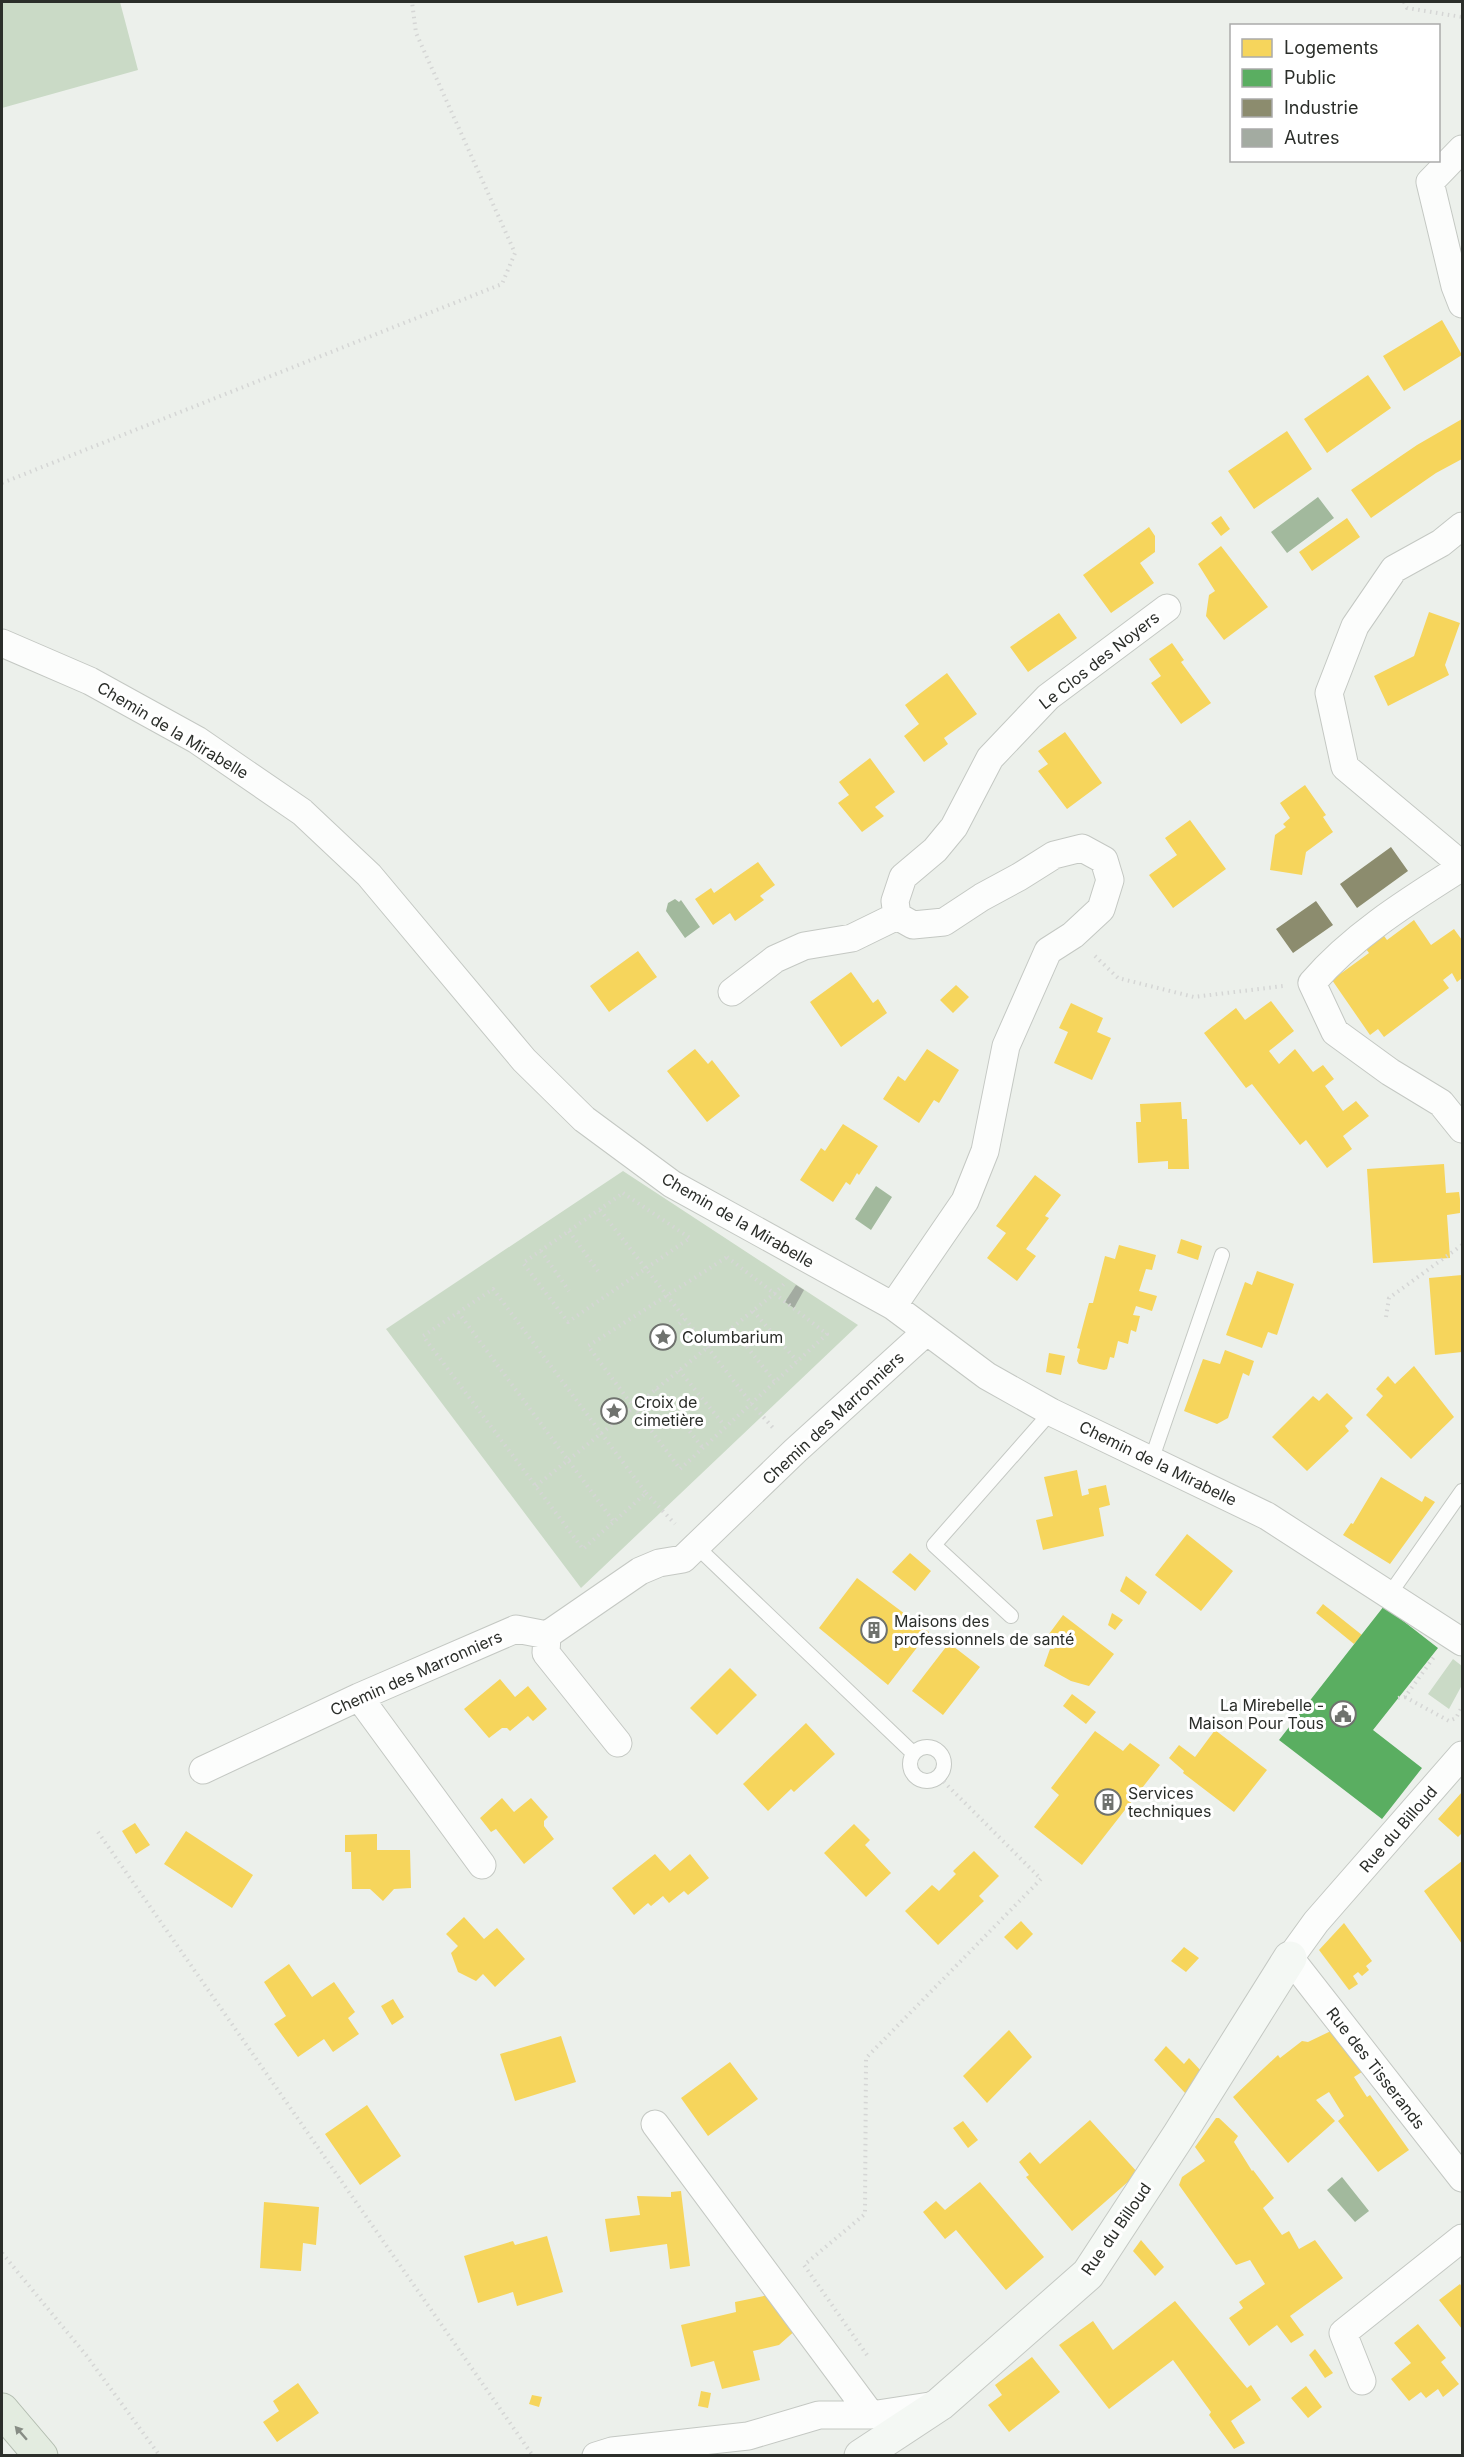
<svg xmlns="http://www.w3.org/2000/svg" width="1464" height="2457" viewBox="0 0 1464 2457" font-family="Inter,sans-serif">
  <style>
    .green { fill: #cadac6 }
    .water { fill: #a2b99d }
    .homes { fill: #f6d55c }
    .public { fill: #5aae61 }
    .industry { fill: #8c8c6e }
    .building { fill: #a3aba1 }
    .lines { fill: none; stroke-linecap: round; stroke-linejoin: round }
    .lane-casing { stroke: #c4c8c3; stroke-width: 16 }
    .street-casing { stroke: #c4c8c3; stroke-width: 29 }
    .secondary-casing { stroke: #c4c8c3; stroke-width: 35 }
    .highway-casing { stroke: #b3bdb0; stroke-width: 35 }
    .path { stroke: #d5d6d5; stroke-width: 4; stroke-dasharray: 1.5 4.5; stroke-linecap: butt }
    .lane { stroke: #fcfdfc; stroke-width: 14 }
    .street { stroke: #fcfdfc; stroke-width: 27 }
    .secondary { stroke: #f4f8f4; stroke-width: 33 }
    .highway { stroke: #e3ece0; stroke-width: 33 }
    .oneway { fill: #878d85 }
    .labels { text-anchor: middle; dominant-baseline: central; stroke-width: 6; stroke-linejoin: round; paint-order: stroke }
    .street-label { font-size: 16px; fill: #2b2e2a; stroke: #fff }
    .poi-label { font-size: 16px; fill: #2b2e2a; stroke: #fff; text-anchor: start }
  </style>
  <rect width="100%" height="100%" fill="#ecf0eb"/>
  <path class="green" d="M2,2h118l18,68 -136,38z
    M623,1171l235,154 -277,263 -195,-259z
    M1453,1659l9,7v19l-13,24 -21,-15z"/>
  <path class="water" d="M1318,497l16,21 -47,35 -16,-21z
    M675,899l4,3 2,-2 19,27 -15,11 -19,-27 2,-8z
    M876,1186l16,11 -21,33 -16,-11z
    M1342,2177l27,34 -14,11 -28,-32z"/>
  <path class="homes" d="M1442,320l20,35 -58,36 -21,-35z
    M1368,375l23,33 -64,45 -23,-34z
    M1462,419v40l-26,14 -65,45 -20,-28 66,-45z
    M1287,431l25,38 -58,40 -26,-38z
    M1221,516l9,13 -9,7 -10,-13z
    M1347,518l13,19 -48,34 -13,-19z
    M1149,527l6,9v16l-15,11 14,20 -43,30 -28,-38z
    M1221,546l47,61 -44,33 -18,-24 3,-21 6,-4 -17,-27z
    M1429,612l31,11 -15,42 4,10 -61,31 -14,-30 40,-20z
    M1059,613l18,25 -49,34 -18,-25z
    M1172,643l12,17 -3,2 30,41 -30,21 -30,-41 10,-7 -12,-17z
    M947,673l30,41 -33,24 4,6 -24,18 -20,-26 15,-12 -14,-19z
    M1065,732l37,51 -35,26 -29,-38 10,-7 -10,-13z
    M870,758l25,34 -20,15 9,9 -22,16 -24,-29 11,-8 -10,-13z
    M1305,785l21,30 -3,2 10,15 -27,20 -4,23 -32,-5 5,-35 11,-8 -3,-3 7,-6 -10,-15z
    M1190,820l36,49 -53,39 -24,-33 28,-20 -12,-17z
    M758,862l17,23 -15,11 4,4 -29,21 -5,-8 -17,12 -18,-26 16,-11 3,5z
    M1414,920l17,25 23,-16 8,11v38l-5,4 -5,-9 -9,7 6,8 -65,49 -6,-8 -8,6 -38,-55 37,-27 -8,-11 18,-13 8,11z
    M638,951l19,26 -48,35 -19,-26z
    M851,972l22,31 5,-4 9,14 -46,34 -31,-45z
    M956,985l13,12 -16,16 -13,-13z
    M1271,1001l23,30 -25,20 10,13 16,-15 18,23 10,-7 11,14 -9,7 18,25 13,-10 13,15 -26,20 9,13 -25,19 -21,-28 -6,5 -48,-61 -6,4 -42,-55 32,-25 9,12z
    M1071,1003l32,15 -6,14 14,6 -19,42 -38,-17 14,-31 -9,-4z
    M695,1049l13,15 4,-4 28,36 -33,26 -40,-51z
    M927,1049l32,21 -20,33 -5,-3 -15,23 -36,-24 15,-23 7,5z
    M1181,1102l1,17h5l2,50h-21v-8l-30,2 -2,-41h5l-1,-18z
    M843,1124l35,22 -19,29 -2,-2 -7,12 -4,-3 -13,20 -33,-22 21,-32 4,3z
    M1444,1164l2,29 13,-1 1,7v14l-13,2 3,43 -77,5 -6,-94z
    M1035,1175l26,20 -16,21 4,2 -23,31 10,7 -19,25 -30,-23 19,-25 -10,-7z
    M1181,1239l21,7 -4,14 -21,-7z
    M1119,1245l37,10 -4,15 -6,-1 -7,22 18,5 -5,15 -16,-5 -3,9 7,1 -4,16 -5,-2 -3,14 -10,-3 -4,17 -4,-1 -3,12 -3,1 -25,-6 -2,-3 3,-12 -3,-1 12,-45h4l12,-47 10,3z
    M1257,1271l37,13 -17,51 -9,-3 -6,16 -36,-13 19,-53 7,3z
    M1462,1275v77l-27,3 -6,-77z
    M1225,1350l29,11 -5,15 -6,-3 -15,45 -11,6 -33,-13 19,-52 17,5z
    M1049,1353l16,3 -4,19 -15,-3z
    M1414,1366l40,51 -43,42 -45,-44 17,-19 -7,-7 12,-13 7,8z
    M1327,1393l26,25 -8,8 4,5 -42,40 -35,-34 41,-41 6,5z
    M1077,1470l5,26 7,-2 -1,-5 18,-4 4,20 -11,3 5,28 -61,14 -7,-30 17,-4 -9,-39z
    M1381,1477l41,25 3,-6 10,6 -45,62 -47,-29 8,-12 2,1z
    M1187,1534l46,37 -32,40 -46,-36z
    M910,1553l21,18 -16,20 -23,-19z
    M1126,1576l21,16 -8,13 -19,-14z
    M857,1578l72,54 -41,53 -69,-57z
    M1323,1604l39,31 -8,9 -38,-31z
    M1112,1613l11,7 -8,10 -7,-5z
    M1063,1615l51,39 -25,32 -18,-5 -27,-15 6,-17h4l6,-8 -11,-7z
    M949,1643l31,24 -37,48 -31,-24z
    M730,1668l27,27 -40,40 -27,-27z
    M500,1679l15,18 13,-11 19,23 -14,12 -5,-5 -18,15 -3,-3h-5l-13,10 -25,-29z
    M1072,1694l24,18 -10,12 -23,-18z
    M806,1723l29,31 -41,38 -3,-3 -23,22 -25,-27z
    M1215,1730l52,40 -33,42 -51,-39 1,-2 -15,-13 10,-13 16,12z
    M1095,1731l28,20 7,-8 30,22 -78,100 -48,-38 25,-32 -8,-7z
    M1462,1792v41l-4,4 -20,-18z
    M502,1798l12,14 17,-14 17,19 -4,4v5l10,13 -30,25 -28,-35 -5,3 -11,-14z
    M135,1823l15,22 -14,9 -14,-23z
    M854,1824l16,16 -5,5 26,28 -25,24 -42,-44z
    M186,1831l67,44 -21,33 -68,-44z
    M377,1834v16h33l1,38 -17,1 -11,12 -13,-12h-18l-1,-37h-6v-17z
    M974,1851l25,25 -20,20 5,5 -46,44 -33,-34 27,-26 7,6 17,-17 -3,-3z
    M655,1854l15,17 20,-17 19,24 -21,17 -4,-4 -15,12 -6,-7 -12,10 -3,-3 -14,12 -22,-27z
    M1462,1861v83l-38,-53z
    M464,1917l20,22 13,-11 28,31 -30,28 -12,-13 -7,7 -18,-9 -7,-19 7,-7 -12,-12z
    M1021,1921l12,13 -16,16 -13,-13z
    M1344,1923l28,38 -6,5 3,4 -7,6 -4,-4 -5,4 5,8 -9,6 -30,-40z
    M1184,1947l15,11 -13,14 -15,-11z
    M289,1964l23,33 22,-15 21,30 -7,6 11,16 -26,18 -9,-13 -26,18 -24,-33 12,-8 -22,-34z
    M393,1999l11,18 -12,8 -11,-19z
    M1009,2030l23,27 -45,46 -24,-27z
    M1333,2030l32,40 -11,7 13,20 3,-2 39,55 -31,22 -40,-51 6,-5 -15,-24 -13,8 19,21 -47,42 -55,-66 45,-42 2,3 22,-17 6,1z
    M561,2036l15,46 -61,19 -15,-47z
    M1166,2046l18,18 5,-6 14,15 -17,21 -32,-34z
    M730,2062l28,37 -50,37 -27,-38z
    M367,2105l34,51 -41,29 -35,-51z
    M1216,2118h3l19,18 -4,6 18,29 1,-1 21,28 -11,10 19,27 7,-4 10,18 16,-9 28,38 -53,38 14,19 -13,8 -14,-18 -28,21 -20,-28 14,-10 -4,-6 26,-18 -15,-24 -14,5 -57,-80 3,-8 23,-16 -10,-14z
    M1090,2120l48,53 -66,58 -46,-54 3,-2 -10,-13 11,-10 10,12z
    M963,2121l15,19 -10,8 -15,-20z
    M980,2182l64,75 -38,33 -50,-60 -11,9 -22,-27 13,-11 9,9z
    M681,2191l9,75 -20,3 -3,-25 -57,8 -5,-33 35,-4 -3,-19 34,1v-5z
    M264,2202l55,5 -3,38 -13,-2 -2,28 -41,-3z
    M547,2236l16,56 -46,14 -4,-14 -35,11 -14,-47 49,-15 2,4z
    M1141,2240l23,27 -9,9 -22,-25z
    M1460,2284l2,3v42l-23,-29z
    M773,2294l24,35 -18,16 -26,6 7,29 -38,9 -8,-28 -23,6 -10,-42 55,-13 -1,-10z
    M1175,2301l72,87 4,-3 10,15 -30,21 14,22 -11,6 -25,-34 2,-3 -38,-52 -64,49 -50,-64 34,-24 20,29z
    M1418,2324l28,34 -5,4 18,22 -16,13 -5,-8 -12,9 -5,-6 -12,9 -18,-22 20,-16 -17,-20z
    M1315,2349l18,24 -8,5 -16,-23z
    M1032,2357l28,35 -51,40 -21,-27 14,-10 -7,-10z
    M298,2383l21,30 -42,29 -14,-20 16,-11 -6,-10z
    M1306,2386l16,21 -14,11 -17,-20z
    M701,2391l10,2 -3,15 -10,-2z
    M532,2395l10,2 -3,10 -10,-3z"/>
  <path class="public" d="M1384,1606l54,42 -65,82 49,38 -40,51 -103,-79z"/>
  <path class="industry" d="M1391,847l17,24 -51,37 -17,-24z
    M1316,901l17,24 -40,28 -17,-24z"/>
  <path class="building" d="M796,1285l8,5 -10,18 -9,-6z"/>
  <g class="lines">
    <g class="lane-casing">
      <path id="lane" d="M1151,1461l71,-206
        M696,1546l217,207
        M1389,1595l73,-104
        M1011,1616l-77,-71 117,-133
        M910 1764a17 17 0 1 1 34 0a17 17 0 1 1-34 0Z"/>
    </g>
    <g class="street-casing">
      <path id="street" d="M1462,149l-32,33 25,104 7,18
        M1462,526l-21,17 -47,26 -39,57 -26,67 16,74 117,98
        M2,643l88,38 107,59 105,72 67,63 155,185 60,59 88,65 221,122 94,70 64,36 216,104 195,126
        M1462,867c-52,33 -109,68 -150,116l23,49 55,40 51,31 21,26
        M732,992l43,-33 29,-13 48,-8 45,-22
        M893,1306l72,-105 20,-50 21,-105 42,-95 25,-16 28,-26 9,-29 -6,-20 -22,-12 -28,7 -35,22 -37,20 -38,25 -31,3 -16,-9 -2,-15 8,-24 32,-27 19,-23 36,-69 58,-61 119,-89
        M547,1635l-1,18 72,90
        M359,1697l123,168
        M1462,1755l-146,167 -26,36 172,220
        M203,1770l156,-73 157,-68 31,6 93,-64 19,-8 24,-4 112,-108 131,-119
        M655,2124l216,291
        M1362,2381l-19,-48 119,-95
        M596,2456l16,-5 136,-15 71,-21h52l65,-10"/>
    </g>
    <g class="secondary-casing">
      <path id="secondary" d="M861,2456l79,-52 148,-130 91,-139 111,-177"/>
    </g>
    <g class="highway-casing">
      <path id="highway" d="M2,2410l39,46"/>
    </g>
    <path class="path" d="M1404,2l3,6 55,9
      M2,483l500,-199 13,-31 -99,-220 -4,-31
      M1095,956l23,22 76,19 89,-11
      M623,1193l67,45 -122,84 -45,-59z
      M600,1210l151,193 23,26
      M569,1231l29,40
      M541,1251l28,40
      M727,1257l100,77 -147,135 -92,-123z
      M493,1289l153,204 -63,56 -160,-213z
      M753,1311l44,50
      M458,1312l156,210
      M1386,1317l3,-19 73,-53
      M679,1324l6,-5
      M732,1328l43,54
      M679,1370l45,55
      M656,1389l47,59
      M536,1486l239,-193 11,-11
      M646,1493l29,31
      M1405,1697l44,24 7,-3 6,-11
      M1398,1698l7,-1 29,-40
      M98,1832l435,624
      M2,2253l84,102 74,101
      M867,2355l-63,-90 61,-51 1,-156 175,-179 -103,-103"/>
    <use href="#lane" class="lane"/>
    <use href="#street" class="street"/>
    <use href="#secondary" class="secondary"/>
    <use href="#highway" class="highway"/>
  </g>
  <defs><path id="oneway-solid" d="M-6-.8H1V-3.2L6.5 0L1 3.2V.8H-6Z" transform="scale(1.5)"/></defs>
  <use class="oneway" href="#oneway-solid" transform="translate(21 2433) rotate(-131)"/>
  <defs>
    <g id="sight-ring" transform="scale(1.35)"><circle r="9.5" fill="#fff" stroke="#6f726e" stroke-width="1.5"/><path d="M0-6L1.8-2.2L6-1.7L2.9 1.2L3.7 5.4L0 3.3L-3.7 5.4L-2.9 1.2L-6-1.7L-1.8-2.2Z" fill="#6f726e"/></g>
    <g id="building-ring" transform="scale(1.35)"><circle r="9.5" fill="#fff" stroke="#6f726e" stroke-width="1.5"/><path d="M-4-6H4V6H1V3H-1V6H-4ZM-2.5-4.3h1.7v1.8h-1.7ZM.8-4.3h1.7v1.8H.8ZM-2.5-1h1.7V.8h-1.7ZM.8-1h1.7V.8H.8Z" fill="#6f726e"/></g>
    <g id="civic-ring" transform="scale(1.35)"><circle r="9.5" fill="#fff" stroke="#6f726e" stroke-width="1.5"/><path d="M-.6-6.5H3V-4.5H.6V-3L4-1V1h2V6H-6V1h2V-1L-.6-3ZM-1.2 2.5V6h2.4V2.5Z" fill="#6f726e"/></g>
  </defs>
  <g fill-rule="evenodd">
    <use href="#sight-ring" x="663" y="1337"/>
    <use href="#sight-ring" x="614" y="1411"/>
    <use href="#building-ring" x="874" y="1630"/>
    <use href="#civic-ring" x="1343" y="1714"/>
    <use href="#building-ring" x="1108" y="1802"/>
  </g>
  <g class="labels">
    <g class="street-label">
      <text transform="translate(1099 660) rotate(-38)">Le Clos des Noyers</text>
      <text transform="translate(173 730) rotate(31)">Chemin de la Mirabelle</text>
      <text transform="translate(738 1220) rotate(30)">Chemin de la Mirabelle</text>
      <text transform="translate(833 1418) rotate(-43)">Chemin des Marronniers</text>
      <text transform="translate(1158 1463) rotate(26)">Chemin de la Mirabelle</text>
      <text transform="translate(416 1673) rotate(-24)">Chemin des Marronniers</text>
      <text transform="translate(1398 1829) rotate(-49)">Rue du Billoud</text>
      <text transform="translate(1376 2068) rotate(52)">Rue des Tisserands</text>
      <text transform="translate(1116 2229) rotate(-55)">Rue du Billoud</text>
    </g>
    <g class="poi-label">
      <text x="682" y="1337">Columbarium</text>
      <text x="634" y="1402">Croix de<tspan x="634" dy="18">cimetière</tspan></text>
      <text x="894" y="1621">Maisons des<tspan x="894" dy="18">professionnels de santé</tspan></text>
      <text x="1324" y="1705" text-anchor="end">La Mirebelle -<tspan x="1324" dy="18">Maison Pour Tous</tspan></text>
      <text x="1128" y="1793">Services<tspan x="1128" dy="18">techniques</tspan></text>
    </g>
  </g>
  <rect width="1464" height="2457" fill="none" stroke="#2b2e2a" stroke-width="6"/>
  <rect x="1230" y="24" width="210" height="138" fill="#ffffff" stroke="#aaabaa" stroke-width="1.5"/>
  <rect x="1242" y="39" width="30" height="18" fill="#f6d55c" stroke="#aaabaa" stroke-width="1.5"/>
  <text x="1284" y="54" font-size="18" fill="#2b2e2a">Logements</text>
  <rect x="1242" y="69" width="30" height="18" fill="#5aae61" stroke="#aaabaa" stroke-width="1.5"/>
  <text x="1284" y="84" font-size="18" fill="#2b2e2a">Public</text>
  <rect x="1242" y="99" width="30" height="18" fill="#8c8c6e" stroke="#aaabaa" stroke-width="1.5"/>
  <text x="1284" y="114" font-size="18" fill="#2b2e2a">Industrie</text>
  <rect x="1242" y="129" width="30" height="18" fill="#a3aba1" stroke="#aaabaa" stroke-width="1.5"/>
  <text x="1284" y="144" font-size="18" fill="#2b2e2a">Autres</text>
</svg>
